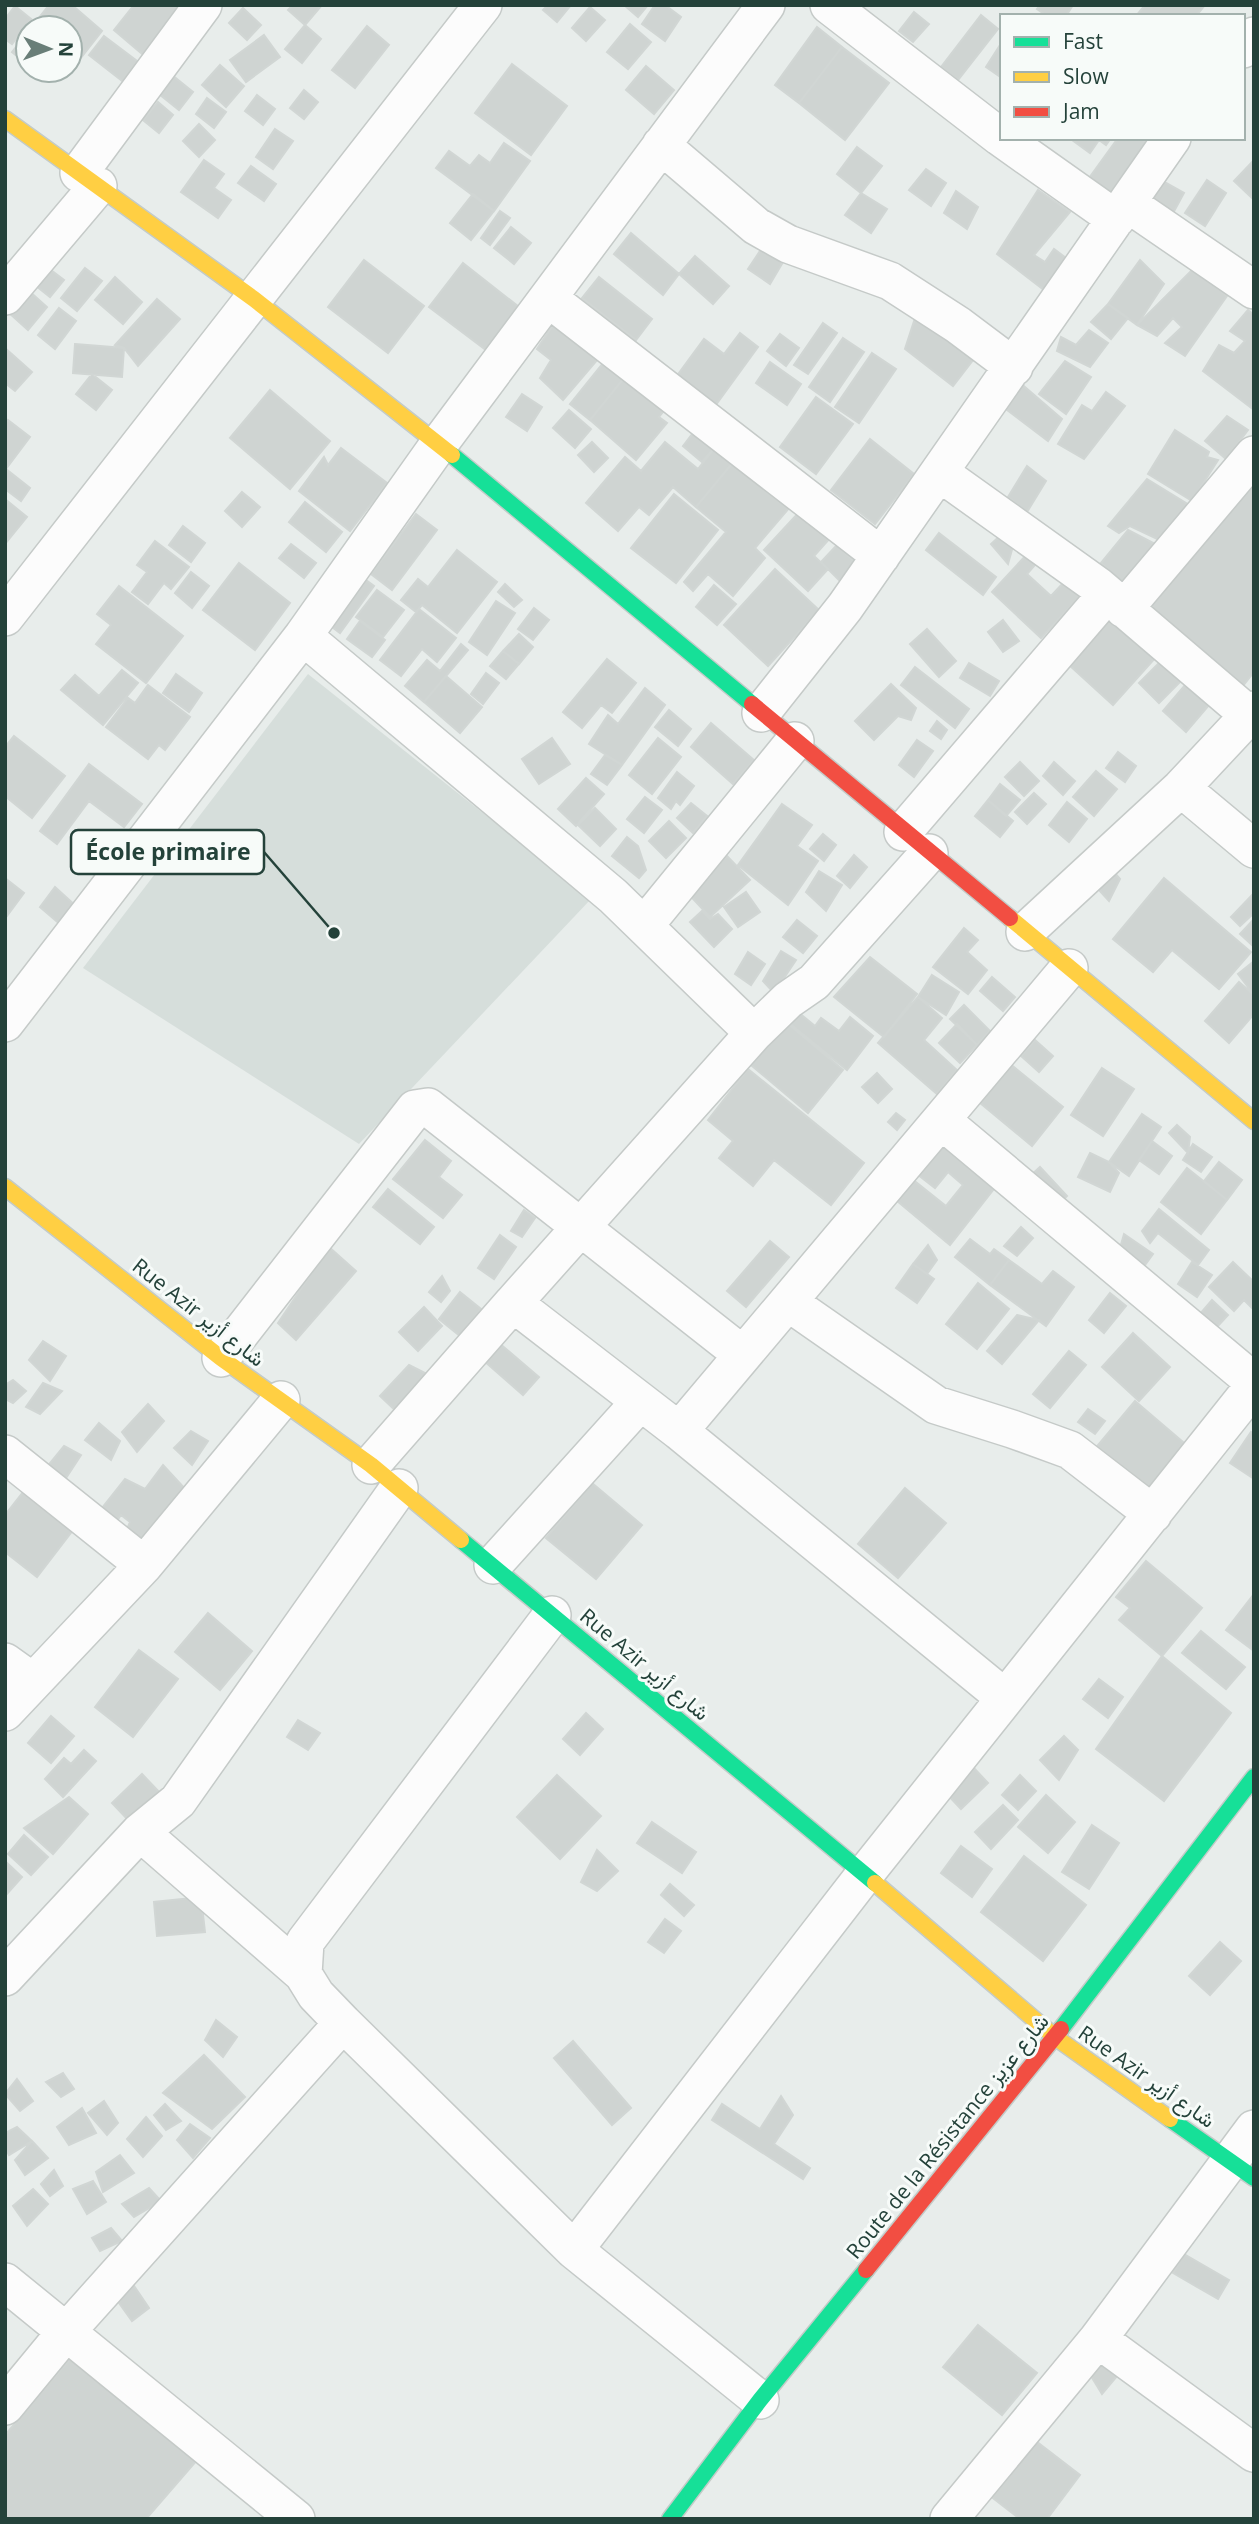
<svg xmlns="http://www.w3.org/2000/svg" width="1259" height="2524" viewBox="0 0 1259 2524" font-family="'Open Sans',Vazirmatn,sans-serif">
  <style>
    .built { fill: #d6dedb }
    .building { fill: #cfd4d2; stroke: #d1d6d4; stroke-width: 2 }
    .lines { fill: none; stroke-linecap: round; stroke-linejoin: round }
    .street-casing { stroke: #c5cac8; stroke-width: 40 }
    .fast-casing { stroke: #c3cbc8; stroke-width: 19 }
    .slow-casing { stroke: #c3cbc8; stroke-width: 19 }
    .jam-casing { stroke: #c3cbc8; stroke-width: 19 }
    .street { stroke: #fcfcfc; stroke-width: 37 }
    .fast { stroke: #16e098; stroke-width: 16 }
    .slow { stroke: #ffcf43; stroke-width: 16 }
    .jam { stroke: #f24e42; stroke-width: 16 }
    .labels { text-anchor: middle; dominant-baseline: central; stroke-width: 6; stroke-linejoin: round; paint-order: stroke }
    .street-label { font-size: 21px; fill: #24423a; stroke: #f7fbf9 }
    .leader { fill: none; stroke: #24423a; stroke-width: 2.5 }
    .callout-dot { fill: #24423a; stroke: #f7fbf9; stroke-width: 2.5 }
    .callout { fill: #f7fbf9; stroke: #24423a; stroke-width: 2.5 }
    .callout-label { font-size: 23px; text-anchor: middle; font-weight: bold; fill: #24423a }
  </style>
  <rect width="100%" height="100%" fill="#e8edeb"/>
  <path class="built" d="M308,674l283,225 -232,245 -276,-176z"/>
  <path class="building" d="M49,5h23l30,26 -33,42 -4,-3h5v-42h-39z
    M134,5h62l-42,59 -40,-34z
    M293,5h29l-17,20 -17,-15z
    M548,5h23l-14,17 -14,-12z
    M624,5h24l-10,12z
    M655,5h10l16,12 -16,24 -23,-17z
    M1040,5h33l-7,11h-19l-10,-7z
    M1145,5h60l-9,11h-60z
    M15,6l16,13 -19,25 -7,-5v-20z
    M590,7l15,13 -19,21 -14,-13z
    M243,8l18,17 -14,15 -18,-17z
    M914,12l15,12 -16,18 -14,-11z
    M981,15l17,14 -40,51 -17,-13z
    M630,24l21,18 -23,27 -21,-17z
    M305,25l16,14 -19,24 -17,-14z
    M367,26l22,19 -34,43 -23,-18z
    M817,27l25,20 -43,56 -24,-18z
    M28,32v33l-16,-13z
    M264,35l16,22 -34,25 -16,-22z
    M104,36l41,31 -15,20 -41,-32z
    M1002,42v36l-16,-11z
    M842,47l47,36 -44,57 -46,-37z
    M512,64l55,42 -36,49 -56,-42z
    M220,65l24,21 -18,21 -24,-22z
    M646,66l28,24 -20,24 -28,-24z
    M172,75l21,17 -14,18 -20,-16z
    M304,90l14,12 -14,17 -14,-11z
    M257,95l18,14 -12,16 -18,-14z
    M207,98l19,14 -12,16 -18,-14z
    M158,102l15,13 -14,18 -16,-13z
    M199,124l16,16 -16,17 -16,-16z
    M275,129l18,12 -20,28 -17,-12z
    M1073,138h38l-5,7 -7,-5 -9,13 -18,-13z
    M1118,138h22l6,5 -41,57 -21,-15z
    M504,143l26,18 -36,50 -58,-43 13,-17 21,15 9,-11 11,8z
    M857,147l25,19 -21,27 -24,-19z
    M204,160l20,14 -10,14 17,12 -13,18 -37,-26z
    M1254,160v40l-20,-19z
    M251,166l25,18 -12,17 -26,-18z
    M926,169l20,14 -15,23 -22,-16z
    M1154,176l30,17 -13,24 -31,-17z
    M1207,180l19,13 -21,33 -20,-13z
    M1038,190l32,22 -36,43 11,7 9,-13 12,9 -22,32 -47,-36z
    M956,191l22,16 -11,22 -23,-16z
    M861,193l26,16 -16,24 -26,-18z
    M473,194l21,17 -23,29 -21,-17z
    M500,211l10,7 -20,27 -9,-7z
    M511,227l20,16 -17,21 -20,-16z
    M631,233l48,41 -16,21 -49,-41z
    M762,248l21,14 -13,22 -22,-15z
    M695,256l34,30 -16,18 -34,-30z
    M364,260l60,46 -36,47 -60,-46z
    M1140,260l24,24 -27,41 -29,-21z
    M463,263l56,44 -33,43 -57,-43z
    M43,264l21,16 -14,17 -20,-16z
    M85,268l17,13 -25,30 -16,-13z
    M1194,268l33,28 -42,60 -20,-13 17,-16 -9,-9 -16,18 -20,-11z
    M115,277l27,25 -19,22 -28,-24z
    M599,277l53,42 -16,21 -54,-42z
    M28,290l19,17 -19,23 -19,-17z
    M157,299l23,20 -42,47 -14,-18 -9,-3z
    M1108,304l20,14 -17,21 -20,-17z
    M59,308l17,13 -21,28 -17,-14z
    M918,309l59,46 -24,31 -48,-37z
    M1248,310l6,5v95l-51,-39 16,-26 15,8 11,-12 -15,-10z
    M559,316l44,37 -40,47 -23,-22 11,-18 -14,-11z
    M823,323l14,10 -29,41 -14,-9z
    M1089,330l19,13 -18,24 -33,-16 4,-14 15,8z
    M740,333l18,14 -43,59 -39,-29 28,-38 20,15z
    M780,334l19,14 -13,18 -19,-15z
    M843,338l21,14 -34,50 -21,-15z
    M75,344l49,4 -2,29 -49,-4z
    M5,348l27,24 -17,19 -10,-8z
    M872,353l24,16 -37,54 -24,-16z
    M1065,361l26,16 -25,37 -27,-20z
    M604,362l20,16 -34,42 -20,-16z
    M770,362l31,22 -14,21 -31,-22z
    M92,374l20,16 -16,20 -20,-16z
    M624,378l43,29 -8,10 8,6 -31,37 -46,-40z
    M1018,381l44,38 -14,22 -50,-38z
    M270,390l60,51 -40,48 -60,-51z
    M1106,392l19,14 -41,53 -26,-15 24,-39 10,6z
    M522,394l20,13 -15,24 -21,-14z
    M816,397l37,27 -37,50 -36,-27z
    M569,410l22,19 -16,19 -22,-20z
    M1227,416l21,14 -22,29 -21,-18z
    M8,420l22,17 -24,32 24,19 -9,13 -16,-12v-65z
    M696,429l20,17 -14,16 -19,-16z
    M1175,430l34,22 -2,5 11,3 -26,41 -44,-27z
    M870,439l44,35 -39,50 -44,-34z
    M592,442l16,16 -14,14 -16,-17z
    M665,442l33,27 18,-23 19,14 -39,47 -23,-20 -24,28 -10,-8 -21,24 -32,-28 39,-46 16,14z
    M341,448l46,35 -37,48 -51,-40 25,-34 4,8z
    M735,460l55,47 -35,41 10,10 -32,38 -25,-22 -15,17 -9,-9 42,-50 -30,-25z
    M1027,466l19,15 -19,31 -19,-15z
    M1254,475v197l-16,20 -97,-82z
    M1147,479l52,32 -31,33 -38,-18 -11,7 -11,-7z
    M242,492l18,15 -18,20 -17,-16z
    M674,494l44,36 -42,53 -45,-35z
    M5,499l22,18 -22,27z
    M305,502l37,30 -16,20 -37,-30z
    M802,509l29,28 -17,19 14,13 -20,22 -44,-41z
    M416,514l21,16 -45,60 -21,-16z
    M183,526l22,17 -14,19 -22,-17z
    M1128,530l37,19 -34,41 -30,-27z
    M939,533l57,44 -13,18 -57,-45z
    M1002,534l11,12 -5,18 -17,-20z
    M155,541l34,26 -18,22 -7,-6 -16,21 -16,-12 15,-20 -10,-7z
    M291,544l25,19 -12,15 -25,-20z
    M837,545l19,18 -16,18 -19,-19z
    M457,550l40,32 -40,51 -35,-28 -6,7 -15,-12 17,-21 10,8z
    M1029,552l12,6 -14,16 24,22 14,-15 20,10 -44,47 -49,-46z
    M239,563l51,40 -35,47 -52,-40z
    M775,569l44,41 -51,56 -44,-41z
    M191,572l18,14 -17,22 -17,-15z
    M362,577l12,9 -34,47 -12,-9z
    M505,584l17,16 -8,7 -16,-15z
    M714,585l22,19 -19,21 -21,-18z
    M119,586l64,50 -37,47 -50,-39 15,-19 -14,-11z
    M377,590l27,20 -21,27 -27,-20z
    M496,601l19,12 -28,42 -18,-13z
    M534,608l15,12 -16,20 -15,-11z
    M419,609l37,29 -19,24 -15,-13 -21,27 -21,-16z
    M1112,617l44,40 -43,48 -44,-40z
    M1003,620l16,21 -16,11 -15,-20z
    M360,621l25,19 -13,17 -25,-18z
    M927,629l29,32 -17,16 -29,-33z
    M519,634l14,13 -14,17 -16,-13z
    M461,644l7,6 -44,52 -19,-16 22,-26 13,11z
    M503,651l16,13 -13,15 -16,-13z
    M1164,658l19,21 -24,24 -20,-20z
    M607,659l29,24 -24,30 -11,-8 -19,23 -19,-16z
    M969,663l30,18 -9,15 -30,-18z
    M915,667l54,42 -14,19 -54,-43z
    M122,670l16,13 -35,42 -42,-35 14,-15 24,21z
    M486,673l13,10 -16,21 -12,-10z
    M176,674l26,19 -13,19 -26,-19z
    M446,676l36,31 -22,26 -36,-31z
    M891,684l25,24 -5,12 -13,-4 -24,24 -19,-19z
    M1186,684l23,21 -23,27 -23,-21z
    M148,685l42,32 -25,33 -6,-5 -11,14 -42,-32 22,-29 7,5z
    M645,688l20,17 -43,60 -33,-21 19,-29 10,9z
    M669,710l22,19 -13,17 -23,-19z
    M937,721l10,9 -6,9 -11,-8z
    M711,723l43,37 -21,24 -42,-37z
    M14,736l51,40 -33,42 -27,-22v-49z
    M552,738l18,26 -31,20 -17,-25z
    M658,738l23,19 -29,37 -23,-19z
    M917,740l16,11 -19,26 -15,-12z
    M1118,752l18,14 -11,16 -19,-14z
    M605,755l17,10 -15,20 -16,-11z
    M1020,762l19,19 -15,15 -19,-19z
    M1054,762l21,19 -12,14 -20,-19z
    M89,764l53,40 -18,23 -35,-26 -32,43 -17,-13z
    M1096,771l21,18 -23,27 -21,-19z
    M677,772l17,14 -14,19 -4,-4 -5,8 -13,-11z
    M586,778l18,16 -28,32 -18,-17z
    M1000,784l20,16 -14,16 -18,-16z
    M1034,793l12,11 -19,20 -12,-12z
    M645,797l17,13 -18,23 -17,-14z
    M988,800l25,21 -13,16 -25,-21z
    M1067,802l20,17 -18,23 -20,-17z
    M691,803l16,13 -14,17 -16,-15z
    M782,804l30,21 -15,21 21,15 -30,44 -50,-40z
    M595,808l21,21 -16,17 -22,-21z
    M669,821l17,17 -20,20 -17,-17z
    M823,834l13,11 -12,16 -14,-12z
    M627,837l11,9 8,24 -7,8 -27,-22z
    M854,855l13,12 -17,21 -13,-12z
    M727,856l23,24 -40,37 -26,-28z
    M1106,863l14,16 -11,22 -20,-22z
    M819,871l23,14 -16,26 -20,-19z
    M5,878l19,15 -17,23 -2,-1z
    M1164,878l87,74 -32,37 -47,-39 -19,22 -40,-33z
    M55,887l21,19 -15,19 -21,-18z
    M746,892l14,20 -22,15 -14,-20z
    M1254,893v20l-14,13 -9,-9z
    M702,911l8,8 8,-5 14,15 -18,18 -24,-25z
    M1254,919v28l-14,-13z
    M797,920l20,16 -14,17 -20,-16z
    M964,928l14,12 -11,12 20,18 -19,24 -35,-27z
    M781,951l15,9 -22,33 -11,-12z
    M748,952l17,12 -14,21 -16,-11z
    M870,957l47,37 -33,43 -50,-40z
    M1254,961v34l-16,-21z
    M932,975l27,17 -13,23 -28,-18z
    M992,977l23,20 -12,14 -23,-20z
    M1239,982l15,13v19l-25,29 -24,-22z
    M918,997l24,21 -18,22 33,30 -20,24 -59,-51z
    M964,1005l26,26 -13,14 -27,-26z
    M798,1012l17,14 6,-8 18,13 11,-14 23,19 -26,34 -58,-47z
    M786,1022l57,48 -35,43 -57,-48z
    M957,1024l20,21 -17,18 -21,-20z
    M1035,1040l18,16 -14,16 -18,-16z
    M1004,1059l59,48 -31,39 -59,-49z
    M1102,1068l32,21 -31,47 -32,-21z
    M748,1069l116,94 -33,42 -57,-45 -21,26 -34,-28 14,-17 -25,-21z
    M877,1073l15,16 -14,14 -16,-16z
    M896,1113l9,7 -8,10 -9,-8z
    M1142,1114l19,13 -32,49 -20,-14z
    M1177,1125l13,12 -2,16 -19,-20z
    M946,1137l55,43 -51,65 -54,-45 16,-21 34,27 17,-21 -15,-13 -13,16 -18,-14z
    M425,1140l26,21 -12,16 23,18 -19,23 -50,-39z
    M1152,1141l20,15 -13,18 -20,-14z
    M1193,1144l19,13 -11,15 -18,-12z
    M1090,1153l19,9 10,11 -9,19 -32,-15z
    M1219,1162l23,18 -15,20 -23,-19z
    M1040,1167l27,29 -10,10 -28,-29z
    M1187,1168l40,32 -26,34 -40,-32z
    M388,1189l46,38 -14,17 -47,-37z
    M1159,1209l50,41 -11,15 -40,-32 -8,10 -8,-12z
    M524,1210l11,8 -13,19 -11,-6z
    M1021,1227l12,11 -16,18 -13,-10z
    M1124,1234l29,20 -13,18 -22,-17z
    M500,1235l16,12 -22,32 -16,-11z
    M970,1239l20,15 4,-5 15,11 -19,25 -35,-28z
    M770,1241l19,16 -43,50 -19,-16z
    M928,1245l9,15 -10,14 -14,-10z
    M329,1247l27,24 -60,69 -18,-17z
    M1009,1260l33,24 11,-13 21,16 -28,39 -56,-41z
    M1192,1262l20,13 -15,22 -19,-13z
    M1233,1262l21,20v28l-10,-10 -10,11 -25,-24z
    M913,1264l21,15 -17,24 -21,-15z
    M442,1276l8,15 -9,11 -12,-10z
    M978,1283l31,26 -32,40 -31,-25z
    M460,1292l21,17 -21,27 -21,-17z
    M1110,1293l16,13 -22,27 -15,-13z
    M1212,1300l16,15 -12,13 -16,-14z
    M424,1307l18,19 -24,25 -19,-19z
    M1017,1315l22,5 -37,44 -15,-13z
    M1133,1333l37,34 -31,34 -37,-34z
    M43,1341l23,15 -16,25 -21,-21z
    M499,1343l40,34 -16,18 -39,-34z
    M1069,1351l17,14 -36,43 -17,-14z
    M409,1365l22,11 -34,36 -17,-16z
    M13,1380l13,11 -13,12 -8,-4v-14z
    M43,1383l19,8 -22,23 -14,-7z
    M1135,1401l54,46 -41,49 -54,-46z
    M148,1404l16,17 -27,31 -15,-20z
    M1088,1409l17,12 -10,13 -17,-12z
    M99,1423l21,18 -9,19 -26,-20z
    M191,1431l17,10 -16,24 -18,-17z
    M1251,1432l3,2v45l-24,-16z
    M64,1446l17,9 -17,26 -18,-13z
    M163,1465l25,27 -48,61 -17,-14 7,-17 -9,-7 -7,10 -16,-12 27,-34 20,10z
    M31,1482l49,39 -43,56 -32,-25v-37z
    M592,1483l50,42 -46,54 -50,-41z
    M905,1488l41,35 -48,55 -40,-34z
    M1146,1561l56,47 -40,48 -43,-36 11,-12 -14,-11z
    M1254,1594v57l-28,-21z
    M208,1613l44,38 -32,39 -45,-38z
    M1201,1631l44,36 -19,22 -44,-36z
    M139,1650l39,29 -45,58 -38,-30z
    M1162,1656l69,57 -67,88 -68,-52z
    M1099,1679l24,18 -15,21 -25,-19z
    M586,1713l17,16 -23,26 -17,-16z
    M51,1716l23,20 -23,27 -23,-20z
    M298,1720l22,13 -12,17 -21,-13z
    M1064,1736l14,14 -19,30 -19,-20z
    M84,1750l12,11 -33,36 -18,-18 19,-21 7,6z
    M972,1766l16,17 -27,26 -16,-17z
    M142,1774l20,21 -30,29 -20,-21z
    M557,1775l44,41 -41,43 -43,-42z
    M1020,1775l16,16 -18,19 -16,-15z
    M1046,1795l29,27 -27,31 -30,-26z
    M69,1797l19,17 -35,40 -29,-26z
    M1003,1805l15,15 -27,29 -16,-17z
    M652,1822l44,30 -14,21 -45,-30z
    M1092,1825l27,18 -30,46 -27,-17z
    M24,1835l24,22 -17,18 -23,-21z
    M961,1846l31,23 -20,28 -31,-24z
    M597,1850l21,21 -21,20 -16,-9z
    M1024,1856l62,49 -43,56 -62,-49z
    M5,1861l17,16 -16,18 -1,-1z
    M670,1884l24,21 -10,11 -23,-21z
    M201,1897l4,35 -48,4 -3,-34z
    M665,1919l16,12 -17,22 -16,-11z
    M1220,1942l21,19 -31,34 -21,-19z
    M216,2020l21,17 -14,20 -18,-17z
    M573,2041l58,67 -19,17 -58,-67z
    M204,2055l41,42 -33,32 -49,-36z
    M63,2073l11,16 -13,8 -15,-15z
    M17,2079l16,22 -13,10 -15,-17z
    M781,2096l12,19 -19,29 36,24 -7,11 -91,-59 10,-16 38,25z
    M104,2101l14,22 -11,12 -19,-22z
    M165,2104l16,17 -15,9 -12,-15z
    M82,2108l14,25 -27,12 -12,-18z
    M146,2117l16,19 -19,21 -16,-18z
    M190,2124l20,14 -17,20 -16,-18z
    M17,2127l15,14 -23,14 -4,-7v-15z
    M32,2141l16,17 -23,17 -10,-15z
    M120,2155l14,18 -31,19 -7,-20z
    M54,2170l9,16 -13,10 -9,-12z
    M93,2181l13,21 -19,12 -14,-25z
    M149,2188l12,13 -27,16 -12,-13z
    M33,2189l15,15 -21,22 -14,-20z
    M111,2228l11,13 -22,10 -8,-13z
    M1184,2254l45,26 -11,19 -45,-26z
    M130,2280l19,28 -17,13 -13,-18z
    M978,2325l59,48 -35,42 -59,-48z
    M74,2354l123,106 -51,59h-141v-84z
    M1102,2362l16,13 -16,19 -11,-18z
    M1032,2438l48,37 -33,44h-27l-31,-24z"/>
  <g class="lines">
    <g class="street-casing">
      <path id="street" d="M829,5l171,132 116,82
        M1243,49l11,-13
        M661,145l95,81 32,18 102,37 68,44 56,42
        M79,173l124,-168
        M1127,203l127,87
        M5,296l93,-110
        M548,298l333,258
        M940,473l158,113 151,129
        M1124,609l130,-154
        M5,617l478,-612
        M303,636l310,260 141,137 34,-33 26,-18 115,-129
        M761,713l84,-106 327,-469
        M1181,788l73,61
        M903,832l204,-238
        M644,926l151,-185
        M1025,932l156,-144 73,-78
        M5,1023l298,-387 136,-192 327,-439
        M941,1120l313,262
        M788,1302l148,103 76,24 58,21 83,64
        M513,1303l241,-270
        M221,1358l194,-249 13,-2 315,248
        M679,1431l326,267
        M5,1454l139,111
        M371,1465l142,-162 166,128 390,-463
        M493,1565l147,-163
        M552,1615l-247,327 -2,32 13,21 27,28 231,227 186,150
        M5,1662l28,20
        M5,1712l139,-147 137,-165
        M140,1832l163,142
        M5,1977l135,-145 38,-31 221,-313
        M574,2250l291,-376 389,-488
        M5,2282l291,237
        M1098,2339l156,114
        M5,2406l61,-74 277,-309
        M949,2519l149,-180 156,-210"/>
    </g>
    <g class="fast-casing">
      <path id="fast" d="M452,455l300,249
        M461,1540l414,343
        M1061,2029l193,-252
        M1170,2119l84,59
        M670,2519l90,-119 106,-130"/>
    </g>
    <g class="slow-casing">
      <path id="slow" d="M5,119l249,180 198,156
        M1010,918l244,203
        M5,1187l216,171 150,107 90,75
        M875,1883l180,154 115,82"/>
    </g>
    <g class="jam-casing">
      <path id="jam" d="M752,704l258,214
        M866,2270l195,-241"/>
    </g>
    <use href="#street" class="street"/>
    <use href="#fast" class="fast"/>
    <use href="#slow" class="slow"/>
    <use href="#jam" class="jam"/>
  </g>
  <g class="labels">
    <g class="street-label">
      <text transform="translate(199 1312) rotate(38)">Rue Azir شارع أزير</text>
      <text transform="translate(645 1664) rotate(40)">Rue Azir شارع أزير</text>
      <text transform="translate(1147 2076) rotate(35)">Rue Azir شارع أزير</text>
      <text transform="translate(947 2136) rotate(-51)">Route de la Résistance شارع عزيز</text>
    </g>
  </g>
  <path class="leader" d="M334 933L264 852"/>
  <circle class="callout-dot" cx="334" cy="933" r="7"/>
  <rect class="callout" x="71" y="830" width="193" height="44" rx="7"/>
  <g class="callout-label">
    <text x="168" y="860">École primaire</text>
  </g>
  <rect width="1259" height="2524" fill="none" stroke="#24423a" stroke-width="14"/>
  <rect x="1000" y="14" width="245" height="126" fill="#f7fbf9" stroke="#a3b1ad" stroke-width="2"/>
  <rect x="1014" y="37" width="35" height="10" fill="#16e098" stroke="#a3b1ad" stroke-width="2"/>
  <text x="1063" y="49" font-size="21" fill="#24423a">Fast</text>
  <rect x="1014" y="72" width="35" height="10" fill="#ffcf43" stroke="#a3b1ad" stroke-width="2"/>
  <text x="1063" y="84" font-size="21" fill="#24423a">Slow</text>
  <rect x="1014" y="107" width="35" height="10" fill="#f24e42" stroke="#a3b1ad" stroke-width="2"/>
  <text x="1063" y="119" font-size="21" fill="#24423a">Jam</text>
  <g transform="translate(49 49) rotate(91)"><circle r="33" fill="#f7fbf9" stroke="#a3b1ad" stroke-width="2"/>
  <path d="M0-5L12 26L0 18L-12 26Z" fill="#697e78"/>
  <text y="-10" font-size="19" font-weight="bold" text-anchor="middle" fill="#24423a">N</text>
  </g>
</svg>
